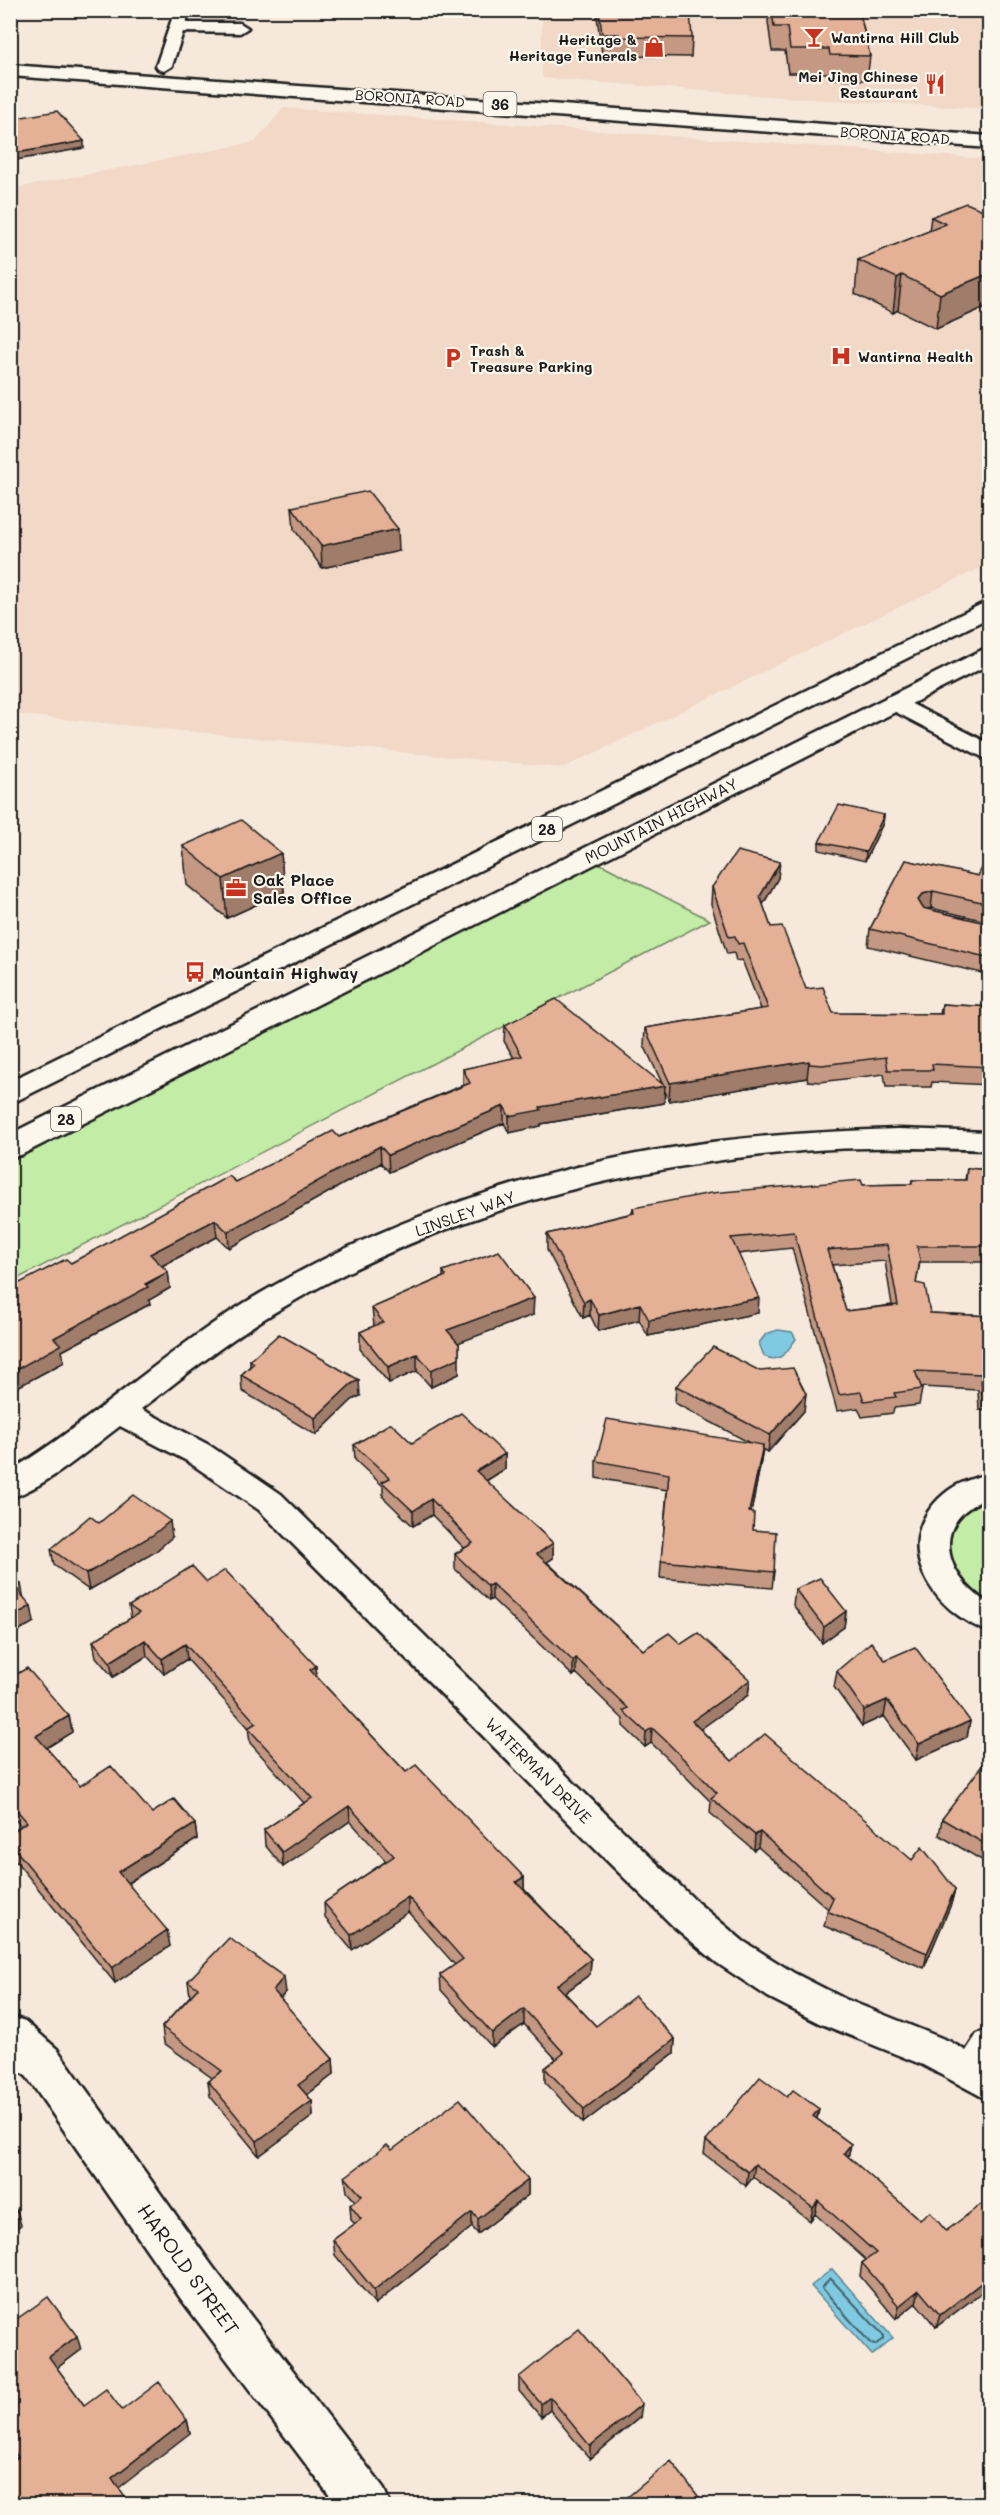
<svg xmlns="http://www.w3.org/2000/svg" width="1000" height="2515" viewBox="0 0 1000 2515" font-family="Mali,sans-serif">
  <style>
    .built { fill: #f1d8c7 }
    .green { fill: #c3eca7; stroke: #708462; stroke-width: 1.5 }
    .water { fill: #80cae1; stroke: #588492; stroke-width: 1.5 }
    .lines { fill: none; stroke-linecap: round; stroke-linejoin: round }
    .shore { stroke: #44626b; stroke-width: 2 }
    .street-casing { stroke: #1c1c1c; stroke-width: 5 }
    .secondary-casing { stroke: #1c1c1c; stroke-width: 5 }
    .primary-casing { stroke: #1c1c1c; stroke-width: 5 }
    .street { fill: #fbf7ec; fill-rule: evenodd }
    .secondary { fill: #fbf7ec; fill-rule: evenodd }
    .primary { fill: #fbf7ec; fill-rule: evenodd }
    .wall { fill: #c49882; stroke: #1c1c1c; stroke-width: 1.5; fill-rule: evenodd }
    .shaded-wall { fill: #a07c6a; stroke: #1c1c1c; stroke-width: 1.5 }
    .building { fill: #e4b197; stroke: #1c1c1c; stroke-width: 1.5; fill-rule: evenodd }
    .labels { text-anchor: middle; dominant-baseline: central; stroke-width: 4.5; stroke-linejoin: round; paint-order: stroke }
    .far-poi-label { font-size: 14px; font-weight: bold; fill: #1c1c1c; stroke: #fbf7ec; text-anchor: start }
    .far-street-label { font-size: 14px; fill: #1c1c1c; stroke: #fbf7ec }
    .shield { fill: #fbf7ec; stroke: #5f5e5a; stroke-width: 1.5 }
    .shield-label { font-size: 15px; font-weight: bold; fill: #1c1c1c }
    .street-label { font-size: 16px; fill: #1c1c1c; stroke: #fbf7ec }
    .poi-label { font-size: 16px; font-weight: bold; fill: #1c1c1c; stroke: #fbf7ec; text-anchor: start }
    .near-street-label { font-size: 20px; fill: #1c1c1c; stroke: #fbf7ec }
  </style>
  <rect width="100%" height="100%" fill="#f6e9db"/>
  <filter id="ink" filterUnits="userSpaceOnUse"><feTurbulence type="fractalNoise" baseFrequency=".0167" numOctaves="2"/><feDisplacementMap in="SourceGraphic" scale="12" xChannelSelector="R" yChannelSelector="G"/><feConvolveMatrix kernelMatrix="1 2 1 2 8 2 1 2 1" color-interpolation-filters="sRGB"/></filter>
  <g filter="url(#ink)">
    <path class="built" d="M909,10l80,5v94l-196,-11 -251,-20v-67z
      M284,108l705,51v405l-426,204 -552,-54v-525l244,-47z"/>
    <path class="green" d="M587,857l123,63 -699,362v-135z
      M989,1485v134l-56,-79z"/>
    <path class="water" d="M778,1330l14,2 4,7c-9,12 -16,26 -32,17l-5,-13 7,-9z
      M832,2269l61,69 -21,17 -61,-69z"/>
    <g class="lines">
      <path class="shore" d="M830,2278l53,57v4l-8,6 -4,-1 -49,-56z"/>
      <g class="street-casing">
        <path id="street" d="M175,10h15l-4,13h54l8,5 -8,5 -57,-1 -11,34 -8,5 -6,-2 -2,-3z
          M894,695l96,49v17l-104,-54 -3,-5 3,-5z
          M898,1129l92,3v18c-63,-2 -126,-4 -188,1 -183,16 -361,63 -520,157 -50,29 -95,66 -141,101l68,36 72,49 334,329 83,80 45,38 51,32 51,26 104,42 17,10 11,-17 13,-5v72l-67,-36 -104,-42 -51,-26 -51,-34 -45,-38 -81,-80 -332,-335 -72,-49 -67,-35c-31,23 -72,60 -110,72v-27c88,-54 163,-127 251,-178 137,-80 295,-131 451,-151 62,-8 124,-11 186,-13z
          M990,1473v24c-61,22 -48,79 0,107v28c-59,-20 -103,-89 -46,-138 12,-11 30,-16 46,-21z"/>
      </g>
      <g class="secondary-casing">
        <path id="secondary" d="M10,2016l15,5 32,28 156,218 170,220 7,17h-54l-155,-205 -154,-222 -17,-14z"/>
      </g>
      <g class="primary-casing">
        <path id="primary" d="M10,65l980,71v12l-980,-72z
          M990,600v17l-980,487v-23z
          M990,646v18l-969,491 -11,3v-24z"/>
      </g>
      <use href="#street" class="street"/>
      <use href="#secondary" class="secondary"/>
      <use href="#primary" class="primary"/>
    </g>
    <path class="wall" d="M597,10h90l5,28 -1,19 -73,-1v-2l-16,-1 -5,-36z
      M769,10h90l11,46 -3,24 -39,-1 -1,-6h-39l-3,-22h-13l-4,-29z
      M990,213v92l-54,24 -38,-19 -5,3 -38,-19 3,-34 71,-29 2,-14z
      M292,507l107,44 -77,17 -28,-39z
      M884,815l-1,8 -18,38 -46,-11v-8z
      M183,846l98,7 3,39 -57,26 -40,-33z
      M990,851v71l-59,-14 -5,1 64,15v51l-122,-29 2,-17 36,-69 72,16z
      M778,878l-15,27 8,22 35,62 27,24 107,1 2,-10 48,3v78l-58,-3 -1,5h-45l-2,-13 -64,8 -12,-1 -1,-3 -138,23 -4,-10 -1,12 -123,21v2l-32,7 -5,-10 -115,49 -8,-9 -152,85 -12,-11 -55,29 6,6 2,16 -21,12 1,4 -88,47 2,11 -54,29v-103l61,-25 165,-81 103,-45 124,-52v-16l51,-11 -10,-17 1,-16 157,58 -18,-38 1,-17 116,-19 -19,-49 -6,1 -2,-8 -7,1 -16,-50 1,-17z
      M967,1168l23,2v92h-70l-4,21 14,30 60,3v95l-11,-1 -1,-20 -57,-3 1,2 -3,16 -25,3 -1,5 -31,4 -4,-9 -21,3 -45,-163 -54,6 20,59 -110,23 -9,-16 -41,11 -8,-16 -7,3 -36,-68v-16l85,-21 1,-5 230,-23 48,-1 1,-4h53zM885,1261l7,44 -46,6 -14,-46z
      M443,1271l90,44 -76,28 2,31 -28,13 -14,-16 -28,12 -29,-34v-17l14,-6 -2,-18 71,-31z
      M250,1360l110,36 -8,4 -36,35 -74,-44 -1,-16 9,-9z
      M676,1386l128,25 -36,41 -5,-3 -2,12 -10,51 2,18 21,42 -2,16 -112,-10 7,-88 -71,-12v-17l154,-18 -75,-40z
      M412,1443l93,11v15l-19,12 67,62v15l-6,4 96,88 38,-6 69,36 -2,15 -48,34 32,32 180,99 43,29 -4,15 -27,64 -100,-42 4,-17 -70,-62 -4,3 -44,-37 1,-11 -47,-47 -13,-12 -6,4 -22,-21v-7l-47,-46 -3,3 -81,-77 -3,2 -34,-32v-15l9,-6 -32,-33 -19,11 -30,-29v-11l-28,-26 -1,-15z
      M172,1537l-17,15 -66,38 -35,-25 -3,-16z
      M207,1582l110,95 89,95 118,105v12l67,70 -1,15 -25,19 31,33 79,13 -1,14 -91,70 -38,-41v-14l11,-9 -32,-35 -32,23 -51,-57 -1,-15 15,-10 -47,-53 -56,38 -27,-32 -1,-15 62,-42 -36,-40 -67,46 -18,-22 -1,-15 40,-27 -54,-60 -2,-16 -61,-68 -23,15 -17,-18 -34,21 -17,-20 -3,-16 38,-23 -2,-12z
      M795,1589l51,22 -2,16 -22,16 -29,-38z
      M837,1671l133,50 -3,16 -51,23 -32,-44 -22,10 -28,-39z
      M10,1678l59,38 3,16 -26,16 34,38 72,27 43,11 2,15 -69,44 42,63 -55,37 -105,-129v-21l11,-7 -11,-12z
      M990,1760v105l-51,-30 3,-16z
      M188,1981l98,11 -6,7 53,60 1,15 -27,21 5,6 1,15 -54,40 -49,-60 -2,-15 4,-3 -48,-35 -2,-16 28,-31z
      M787,2097l32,12 -2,10 34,25 -3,13 72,63 26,11 44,-30v85l-54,41 -20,-24 -20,16 -36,-43 2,-13 4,-3 -51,-46 -5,7 -57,-44 -7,9 -42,-32 2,-13z
      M392,2150l136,30v15l-50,39 -6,-7 -97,77 -40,-49 -2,-15 22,-16 -4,-4 -1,-15 5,-4 -8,-9 -2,-15z
      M10,2322l71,28 -24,18 27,37 103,15 3,13 -175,27 -5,-7z
      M519,2377l121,40 -50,42 -40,-49 -9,7 -22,-26z"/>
    <path class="shaded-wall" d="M84,141v7l-74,13v-7z
      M990,273v32l-54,24 4,-35z
      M902,275l-4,35 -5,3 4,-35z
      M398,529l1,22 -77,17 -1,-22z
      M884,815l-1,8 -18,38 1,-9z
      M281,853l3,39 -57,26 -4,-39z
      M780,862l-2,16 -20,35 2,-17z
      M933,891l-2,17 -11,3 -2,-11 5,-6z
      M809,1061l-2,17 -138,23 1,-18z
      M665,1086l-1,17 -123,21v2l-32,7v-17l31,-9z
      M504,1106v17l-115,49 -1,-17z
      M380,1146l1,17 -152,85 -1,-16z
      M215,1220l2,17 -65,34 -2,-17z
      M168,1272l2,16 -21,12 1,4 -88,47 2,11 -54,29v-18l44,-35z
      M534,1298l-1,17 -86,32v-17z
      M759,1298l-1,15 -110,23 1,-16z
      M590,1299v16l-7,3 1,-16z
      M640,1304l-1,16 -41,11 1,-16z
      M459,1344v30l-28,13v-17z
      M417,1354v17l-28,12 -1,-16z
      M359,1380l1,16 -8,4 -36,35 -1,-17 36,-34z
      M806,1394l-2,17 -36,41 2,-17z
      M763,1445l-2,16 -13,68 1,-17z
      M505,1454v15l-29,18v-16z
      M431,1499l1,16 -19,11v-15z
      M170,1521l2,16 -17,15 -66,38 -3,-16z
      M553,1543v15l-16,11v-15z
      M21,1584l3,16 -9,-13z
      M492,1584v15l-3,2 -1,-15z
      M31,1606l3,16 -24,14v-18z
      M846,1611l-2,16 -22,16 2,-16z
      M145,1640l2,16 -34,21 -3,-15z
      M185,1644l2,15 -23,15 -2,-15z
      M576,1658v15l-3,3v-15z
      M316,1666l1,15 -7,-11z
      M750,1680l-2,15 -57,41 1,-15z
      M887,1700l-3,16 -22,10 2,-16z
      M69,1716l3,16 -32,20 -4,-16z
      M970,1721l-3,16 -51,23 3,-16z
      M652,1728l-1,15 -6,4 1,-15z
      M349,1806l1,15 -67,46 -1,-15z
      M195,1824l2,15 -76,48 -3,-15z
      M760,1832l-2,15 -4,3 1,-15z
      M524,1877v15l-8,-10z
      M955,1889l-4,15 -27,64 3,-15z
      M408,1897v15l-56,38 -1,-15z
      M167,1930l3,16 -55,37 -3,-15z
      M591,1959l-1,15 -34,25 1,-14z
      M284,1977l2,15 -12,13 -1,-15z
      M524,2009v15l-32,23v-14z
      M675,2039l-1,14 -91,70 1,-14z
      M333,2059l1,15 -34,26 -2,-15z
      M312,2101l1,15 -54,40 -2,-15z
      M819,2109l-3,14 -3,-7z
      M851,2144l-3,13 -4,-4z
      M755,2164l-2,13 -7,9 2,-14z
      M528,2180v15l-50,39v-15z
      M818,2201l-3,13 -5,7 3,-13z
      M17,2211l4,14 -11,8v-18z
      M472,2212v15l-97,77 -1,-14z
      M990,2276v10l-54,41 4,-12z
      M919,2290l-3,13 -20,16 3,-13z
      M77,2336l4,14 -28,21 -4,-14z
      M550,2397v13l-9,7v-13z
      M642,2404l-2,13 -50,42v-13z
      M187,2420l3,13 -75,58 -3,-13z"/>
    <path class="building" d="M599,10h88v2h3l2,26 -73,-1v-3h-17z
      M772,10h87l11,46 -40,-1 -1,-6h-39l-3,-22h-13z
      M57,111l27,30 -74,13v-36l1,1z
      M966,203l24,10v60l-50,21 -38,-19 -5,3 -39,-18 88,-36 -15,-7z
      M368,491l30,38 -77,17 -29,-39z
      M839,805l45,10 -18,37 -47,-10z
      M241,820l40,33 -58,26 -40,-33z
      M737,851l43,11 -20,34 11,31 11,-1 24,63 17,-2 10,26 109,1v-10l48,3v60l-58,-3 1,6h-45l-2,-13 -64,8 -12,-1 -1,-3 -139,22 -25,-55 123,-20 -25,-65 -5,1 -3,-8 -6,1 -17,-50z
      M990,851v53l-57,-13 -10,3 -5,6 5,8 67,16v34l-120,-29 36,-69 72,16z
      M556,999l109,87 -125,21 1,3 -32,6 -5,-10 -116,49 -8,-9 -152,86 -13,-12 -65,34 18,18 -23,12 3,3 -94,51 7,7 -51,28v-85l56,-29 5,4 158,-87 7,6 97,-51 6,6 131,-54 -7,-14 59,-13 -17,-31z
      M967,1168l23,2v76h-73l3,14 -4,23 9,2 5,28 60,3v79l-8,-1 -1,-20 -66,-3 7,18 -28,4 2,4 -32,4 -3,-9 -22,3 -45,-163 -63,6 28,60 -110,22 -9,-16 -41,11 -9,-16 -6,3 -37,-68 87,-21 -1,-5 78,-15 150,-13 2,5 49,-1v-4h54zM887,1245l11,60 -52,6 -19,-61z
      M499,1251l35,47 -87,32 12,14v14l-28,12 -14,-16 -29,13 -28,-35 23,-10 -11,-14 74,-32 -3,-5z
      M279,1334l80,46 -8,4 -36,34 -74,-43 13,-12 -4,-3z
      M713,1347l47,24 33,-3 13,26 -36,41 -94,-49z
      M461,1413l44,41 -29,17 77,72 -16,11 106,96 26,-17 12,11 17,-11 52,47 -58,41 40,40 33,-27 147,126 10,-13 33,42 -28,64 -100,-42 6,-13 -73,-66 -5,3 -44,-37 6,-5 -52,-53 -13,-12 -6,4 -23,-21 5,-3 -52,-50 -3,3 -81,-77 -4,2 -33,-32 18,-11 -42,-44 -18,12 -31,-29 8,-4 -36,-33 37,-22 21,20z
      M607,1419l156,26 -14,67 5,1 -1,17 23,2 -2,40 -113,-11 8,-87 -73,-13z
      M133,1495l37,26 -17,14 -67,39 -35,-25 39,-33 9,7z
      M192,1566l15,16 18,-12 91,96 -6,4 96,102 10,-7 108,112 -8,5 75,77 -34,26 39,41 39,-30 40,43 -91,70 -39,-41 19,-15 -40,-44 -32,24 -52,-58 23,-16 -55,-62 -57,38 -27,-32 70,-47 -45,-50 -67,46 -18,-22 48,-32 -64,-70 8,-5 -71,-79 -23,15 -17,-19 -35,22 -17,-21 46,-28 -10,-7z
      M10,1571l11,13 -6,3 16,19 -21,12z
      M820,1578l26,33 -22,16 -29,-38z
      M871,1642l14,18 30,-13 55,74 -51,23 -32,-44 -23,10 -27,-39z
      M27,1668l42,48 -33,20 44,50 31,-20 41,47 22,-14 21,25 -77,48 49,58 -55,38 -102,-125v-10l17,-11 -17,-20v-124z
      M987,1759l3,1v87l-48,-28z
      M229,1938l55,39 -11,13 60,69 -35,26 14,16 -55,40 -49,-60 14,-10 -60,-44 36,-39 -10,-7z
      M760,2077l27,20 6,-7 26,19 -6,7 38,28 -7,9 76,67 10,-8 16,19 42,-32 2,2v75l-50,39 -21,-25 -20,16 -37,-43 14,-10 -58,-52 -5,7 -58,-44 -7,8 -42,-31z
      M460,2099l68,81 -50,39 -6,-7 -98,78 -41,-50 28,-21 -11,-14 12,-9 -17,-19 42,-32 5,5z
      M10,2202l7,9 -7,4z
      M48,2297l29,39 -28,21 35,48 22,-16 16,21 37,-28 28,38 -75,58 18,27h-120v-42l8,-6 -8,-11v-124l1,1z
      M579,2329l63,75 -52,42 -40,-49 -9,7 -22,-27z
      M671,2461l34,44h-87z
      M219,2500l4,5h-9z"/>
  </g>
  <defs>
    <g id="bar-bare" transform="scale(1.62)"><path d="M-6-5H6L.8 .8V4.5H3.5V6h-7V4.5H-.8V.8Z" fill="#c8321e" stroke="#fbf7ec" stroke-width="2.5" paint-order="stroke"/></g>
    <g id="shop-bare" transform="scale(1.62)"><path d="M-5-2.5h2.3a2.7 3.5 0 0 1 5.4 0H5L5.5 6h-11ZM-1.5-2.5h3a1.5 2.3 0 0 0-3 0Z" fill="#c8321e" stroke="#fbf7ec" stroke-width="2.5" paint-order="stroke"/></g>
    <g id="restaurant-bare" transform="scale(1.62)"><path d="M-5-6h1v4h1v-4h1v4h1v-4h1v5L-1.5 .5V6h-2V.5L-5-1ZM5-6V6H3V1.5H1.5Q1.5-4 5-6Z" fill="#c8321e" stroke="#fbf7ec" stroke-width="2.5" paint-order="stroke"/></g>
    <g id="hospital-bare" transform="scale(1.62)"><path d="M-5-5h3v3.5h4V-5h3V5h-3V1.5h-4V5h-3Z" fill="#c8321e" stroke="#fbf7ec" stroke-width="2.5" paint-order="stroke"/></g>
    <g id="parking-bare" transform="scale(1.62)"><path d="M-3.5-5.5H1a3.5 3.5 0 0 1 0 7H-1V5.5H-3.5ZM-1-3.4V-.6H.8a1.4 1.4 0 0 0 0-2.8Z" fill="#c8321e" stroke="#fbf7ec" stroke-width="2.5" paint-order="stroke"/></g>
    <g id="office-bare" transform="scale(1.62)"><path d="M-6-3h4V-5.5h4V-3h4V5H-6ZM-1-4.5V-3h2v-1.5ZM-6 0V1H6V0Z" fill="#c8321e" stroke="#fbf7ec" stroke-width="2.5" paint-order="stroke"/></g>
    <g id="bus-bare" transform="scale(1.62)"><path d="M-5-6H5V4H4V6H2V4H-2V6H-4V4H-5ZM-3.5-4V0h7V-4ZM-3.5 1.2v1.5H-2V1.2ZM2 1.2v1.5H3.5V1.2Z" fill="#c8321e" stroke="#fbf7ec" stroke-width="2.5" paint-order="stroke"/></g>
  </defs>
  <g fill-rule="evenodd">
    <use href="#bar-bare" x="814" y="37"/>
    <use href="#shop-bare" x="654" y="47"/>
    <use href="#restaurant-bare" x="935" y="84"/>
    <use href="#hospital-bare" x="841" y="356"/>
    <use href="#parking-bare" x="453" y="358"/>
    <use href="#office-bare" x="236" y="888"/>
    <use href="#bus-bare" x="195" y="972"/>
  </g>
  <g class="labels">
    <g class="far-poi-label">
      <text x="831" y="37">Wantirna Hill Club</text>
      <text x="637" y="39" text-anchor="end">Heritage &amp;<tspan x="637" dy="16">Heritage Funerals</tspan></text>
      <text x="918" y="76" text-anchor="end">Mei Jing Chinese<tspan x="918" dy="16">Restaurant</tspan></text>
      <text x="470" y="350">Trash &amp;<tspan x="470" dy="16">Treasure Parking</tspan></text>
      <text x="858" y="356">Wantirna Health</text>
    </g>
    <g class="far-street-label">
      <text transform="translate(410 98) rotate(4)">BORONIA ROAD</text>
      <text transform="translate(895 135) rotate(4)">BORONIA ROAD</text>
    </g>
    <g class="shield">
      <rect x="483.5" y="92" width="33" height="24" rx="4.5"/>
      <rect x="532" y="817" width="30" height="24" rx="4.5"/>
      <rect x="51" y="1107" width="30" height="24" rx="4.5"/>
    </g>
    <g class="shield-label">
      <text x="500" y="104">36</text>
      <text x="547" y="829">28</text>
      <text x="66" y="1119">28</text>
    </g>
    <g class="street-label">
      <text transform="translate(661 820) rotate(-27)">MOUNTAIN HIGHWAY</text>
      <text transform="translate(465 1213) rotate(-20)">LINSLEY WAY</text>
      <text transform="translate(539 1770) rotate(45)">WATERMAN DRIVE</text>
    </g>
    <g class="poi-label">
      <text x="253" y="879">Oak Place<tspan x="253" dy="18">Sales Office</tspan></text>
      <text x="212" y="972">Mountain Highway</text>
    </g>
    <g class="near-street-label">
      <text transform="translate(189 2269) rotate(54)">HAROLD STREET</text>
    </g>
  </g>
  <rect width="1000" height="2515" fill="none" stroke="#fbf7ec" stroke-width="36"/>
  <rect x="18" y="18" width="964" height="2479" fill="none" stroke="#1c1c1c" stroke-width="2" filter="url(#ink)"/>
</svg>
